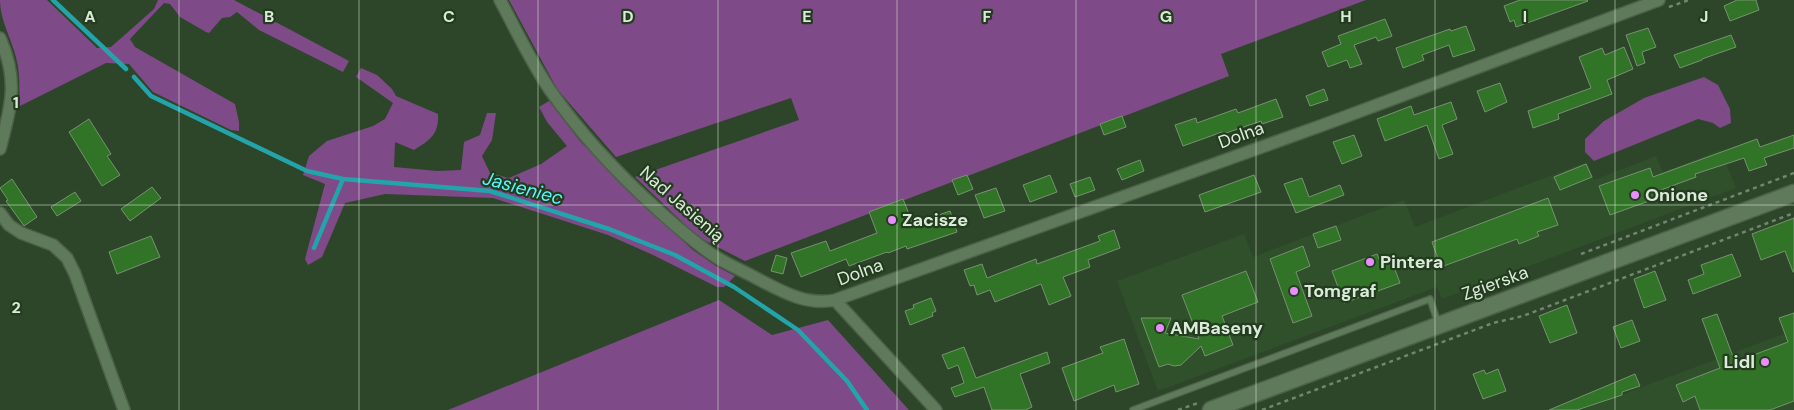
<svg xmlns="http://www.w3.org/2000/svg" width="1794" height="410" viewBox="0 0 1794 410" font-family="'DM Sans',sans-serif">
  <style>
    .built { fill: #304f2b }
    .green { fill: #7e4a88 }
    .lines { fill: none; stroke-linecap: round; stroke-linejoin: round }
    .stream { stroke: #23a4ab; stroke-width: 4.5 }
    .building { fill: #327427; stroke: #769271 }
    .lane-casing { stroke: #4c6148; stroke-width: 8 }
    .street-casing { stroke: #4c6148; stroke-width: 14 }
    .secondary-casing { stroke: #4c6148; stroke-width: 19 }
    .path { stroke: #70866d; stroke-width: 2.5; stroke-dasharray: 4 4; stroke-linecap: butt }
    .lane { stroke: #5f7a5b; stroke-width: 5.5 }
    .street { stroke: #5f7a5b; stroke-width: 11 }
    .secondary { stroke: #5f7a5b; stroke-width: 16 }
    .grid { fill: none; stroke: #dbebd9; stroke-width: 1; stroke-opacity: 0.55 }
    .poi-dot { fill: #ea8dfc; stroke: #233b1e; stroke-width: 2 }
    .labels { text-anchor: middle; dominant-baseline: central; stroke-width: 4.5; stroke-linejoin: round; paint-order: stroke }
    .street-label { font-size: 18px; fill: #dbebd9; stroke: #233b1e }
    .poi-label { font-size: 18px; font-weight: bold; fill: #dbebd9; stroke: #233b1e; text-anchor: start }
    .water-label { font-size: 19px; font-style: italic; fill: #59f4fd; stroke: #233b1e }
    .grid-label { font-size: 16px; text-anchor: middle; font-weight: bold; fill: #dbebd9; stroke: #233b1e; stroke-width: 4.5; stroke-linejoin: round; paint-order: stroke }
  </style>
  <rect width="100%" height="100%" fill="#2d4629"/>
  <path class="built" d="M1721,150l15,38 -294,111 -5,-12 -279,104 -41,-110 127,-47 9,23 151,-57 11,27 172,-65 7,18 62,-24 7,16z
    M1794,330v80h-213z"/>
  <path class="green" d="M0,0h47l50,48 14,-1 43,-38 4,-9h76l115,61 -6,11 -84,-42 -22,-18 -7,5 -8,1 -13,15 -3,-1 -26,-15 -10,-13 -6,-1 -34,36 5,8 100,57 4,18v9l-8,-1 -78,-38 -24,-28 -23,-1 -86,43c-1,-12 0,-26 -2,-39 -3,-23 -18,-44 -18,-67z
    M509,0h857l-145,54 8,22 -484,185 -47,-24 -63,-60 164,-57 -8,-22 -175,59 -59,-68z
    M361,68l16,7 15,14 4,7 42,18c1,21 -8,26 -24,36l-19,-8 -1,25 43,4 24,-1 3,-28 16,-7 7,-22h9l-4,27 -10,16 8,17 19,5 32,-14 26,-18 -20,-24 -8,-15 10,-6 31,40 55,55 58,54 23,16 19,10 -11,11h-7l-64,-32 -45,-20 -115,-37 -108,-4 -40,9 -23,54 -14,8 -3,-6 20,-75 -22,-9 6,-19 18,-15 46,-15 12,-7 8,-16 -37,-26z
    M1704,77l14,8 12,24 1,14 -11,5 -7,-5 -15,-4 -104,42 -9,-9v-13l19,-18 40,-23z
    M719,300l53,35 56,-15 81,90h-461z"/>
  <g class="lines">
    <path class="stream" d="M53,0l73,69
      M134,77l17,19 156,75 36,8 147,12 119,38 66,26 59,32 64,43 49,51 20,29
      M314,248l29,-69"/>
  </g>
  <path class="building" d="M1520,0h67l1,1 -72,26 -2,-7 -4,2 -6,-16z
    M1737,0h19l3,10 -29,11 -6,-15z
    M1385,19l7,17 -14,5 -2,-4 -22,8 8,19 -12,4 -3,-8 -19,7 -6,-15 19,-8 -3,-8z
    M1466,26l9,24 -22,7 -4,-12 -27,10 2,5 -21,8 -7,-20 54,-19 1,2z
    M1648,28l8,19 -14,5 3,11 -8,3 -11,-31z
    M1731,35l5,12 -34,12v1l-22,8 -6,-13z
    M1624,47l9,22 -26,11 5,14 -54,20 1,5 -26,9 -5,-17 63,-23 -12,-31 23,-9 3,7z
    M1500,83l7,19 -22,10 -8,-21z
    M1324,89l4,11 -18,6 -4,-10z
    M1276,99l7,18 -21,7 -1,-3 -38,13 -1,-2 -39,14 -8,-21 21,-7 1,5 39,-14 2,4z
    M1451,102l6,17 -15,6 11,29 -14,5 -12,-34 -42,16 -8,-22 34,-13 3,9z
    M1122,116l4,11 -22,8 -4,-11z
    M89,119l22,35 -4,2 13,19 -18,11 -33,-54z
    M1354,135l8,21 -20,8 -9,-22z
    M1794,135v13l-30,10 3,7 -18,6 -5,-13 -49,16 1,3 -38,14 2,6 -50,18 -11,-29 51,-18 3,9 104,-38 3,8z
    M1140,160l4,11 -22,9 -5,-11z
    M1586,164l6,13 -32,13 -6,-13z
    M967,175l6,14 -15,6 -6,-15z
    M1050,175l7,17 -27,10 -7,-17z
    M1254,175l7,17 -56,20 -6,-17z
    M1090,177l5,13 -20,7 -5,-13z
    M1302,178l7,19 31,-12 4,10 -48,18 -12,-29z
    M12,179l25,38 -13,9 -18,-25 2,-1 -8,-12z
    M152,187l9,11 -31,23 -9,-12z
    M996,188l9,23 -21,7 -9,-23z
    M75,192l6,9 -24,15 -6,-9z
    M1548,198l10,27 -21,7 2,4 -20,8 -2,-5 -76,28 -9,-25z
    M903,199l10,25 37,-13 7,21 -50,17 -1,-3 -18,7 -1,-1 -38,14 -3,-7 -45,18 -10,-24 35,-12 4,10 47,-18 -8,-21z
    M1794,218v54h-1l-8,-21 -24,9 -9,-26z
    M1336,226l5,14 -23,8 -5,-14z
    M1114,230l6,18 -32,12 2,7 -27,10 8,19 -22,9 -8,-21 -46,18 -5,-12 -13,5 -3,-10 -4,1 -6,-16 18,-6 5,14 49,-19 1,5 63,-23 -2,-5z
    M151,236l9,21 -43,17 -8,-22z
    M1303,246l7,20 -14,6 16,44 -19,7 -23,-64z
    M1377,254l5,12 10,-4 8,21 -56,20 -12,-32z
    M1732,254l9,22 -48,18 -5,-14 16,-6 -3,-9z
    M776,255l11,3 -4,16 -12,-3z
    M1246,271l12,31 -36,14 11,29 -28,11 -4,-10 -20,19 -7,1 -6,-2 -9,3 -18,-49h30l-6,15 34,6 -17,-44z
    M1655,271l11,29 -22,8 -10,-29z
    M931,298l5,13 -4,2 1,3 -23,9 -5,-14 9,-3 -1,-3z
    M1567,305l10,28 -27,10 -11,-27z
    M1794,313v88l-24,9h-70l-5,-14 -12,6 -7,-17 44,-17 -18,-49 15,-5 18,48 53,-20 -9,-24z
    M1632,320l8,21 -19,7 -8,-21z
    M1124,339l15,45 -23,8 -2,-7 -40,16 -12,-33 41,-15 -3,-6z
    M964,347l12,31 71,-26 3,11 -30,11 12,33 -7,3h-33l-8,-23 -29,10 -4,-9 13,-5 -6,-18 -10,4 -6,-14z
    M1498,369l8,22 -23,8 -10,-25 11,-4 2,4z
    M1635,374l5,12 -18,6v3l-45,15h-28z"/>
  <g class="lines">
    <g class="lane-casing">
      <path id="lane" d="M1133,410l297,-111 8,24"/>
    </g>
    <g class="street-casing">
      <path id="street" d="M500,0c16,30 31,62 50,90 31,45 69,85 109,121 18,16 37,33 57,46 13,8 27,14 40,21 25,13 50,28 79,22l101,110
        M0,38c19,43 11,68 0,111
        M0,213l9,12 12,8 32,12 14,13 8,16 49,136
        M835,300l488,-175 336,-125"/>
    </g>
    <g class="secondary-casing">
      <path id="secondary" d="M1211,410l583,-217"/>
    </g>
    <path class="path" d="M1669,7l20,-7
      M1581,254l213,-81
      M1178,410l20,-7
      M1262,410l231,-87 30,-7 271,-103"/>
    <use href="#lane" class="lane"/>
    <use href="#street" class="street"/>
    <use href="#secondary" class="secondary"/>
  </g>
  <path class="grid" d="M179,0v410M359,0v410M538,0v410M718,0v410M897,0v410M1076,0v410M1256,0v410M1435,0v410M1615,0v410M0,205h1794"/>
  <g class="poi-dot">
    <circle cx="1635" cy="195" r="5"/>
    <circle cx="892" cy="220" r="5"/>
    <circle cx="1370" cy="262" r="5"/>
    <circle cx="1294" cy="291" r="5"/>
    <circle cx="1160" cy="328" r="5"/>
    <circle cx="1765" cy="362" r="5"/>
  </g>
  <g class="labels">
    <g class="street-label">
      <text transform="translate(1241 135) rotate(-20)">Dolna</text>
      <text transform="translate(682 204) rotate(41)">Nad Jasienią</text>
      <text transform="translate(860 272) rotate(-20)">Dolna</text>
      <text transform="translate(1495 283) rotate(-20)">Zgierska</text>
    </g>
    <g class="poi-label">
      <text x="1645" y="195">Onione</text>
      <text x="902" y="220">Zacisze</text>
      <text x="1380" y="262">Pintera</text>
      <text x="1304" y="291">Tomgraf</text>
      <text x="1170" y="328">AMBaseny</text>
      <text x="1755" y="362" text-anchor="end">Lidl</text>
    </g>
    <g class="water-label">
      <text transform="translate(523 188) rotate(15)">Jasieniec</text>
    </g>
  </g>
  <g class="grid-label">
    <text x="90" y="22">A</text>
    <text x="269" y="22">B</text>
    <text x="449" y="22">C</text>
    <text x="628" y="22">D</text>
    <text x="807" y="22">E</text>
    <text x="987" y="22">F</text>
    <text x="1166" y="22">G</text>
    <text x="1346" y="22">H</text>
    <text x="1525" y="22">I</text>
    <text x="1704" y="22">J</text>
    <text x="16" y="108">1</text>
    <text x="16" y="313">2</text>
  </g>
</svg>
